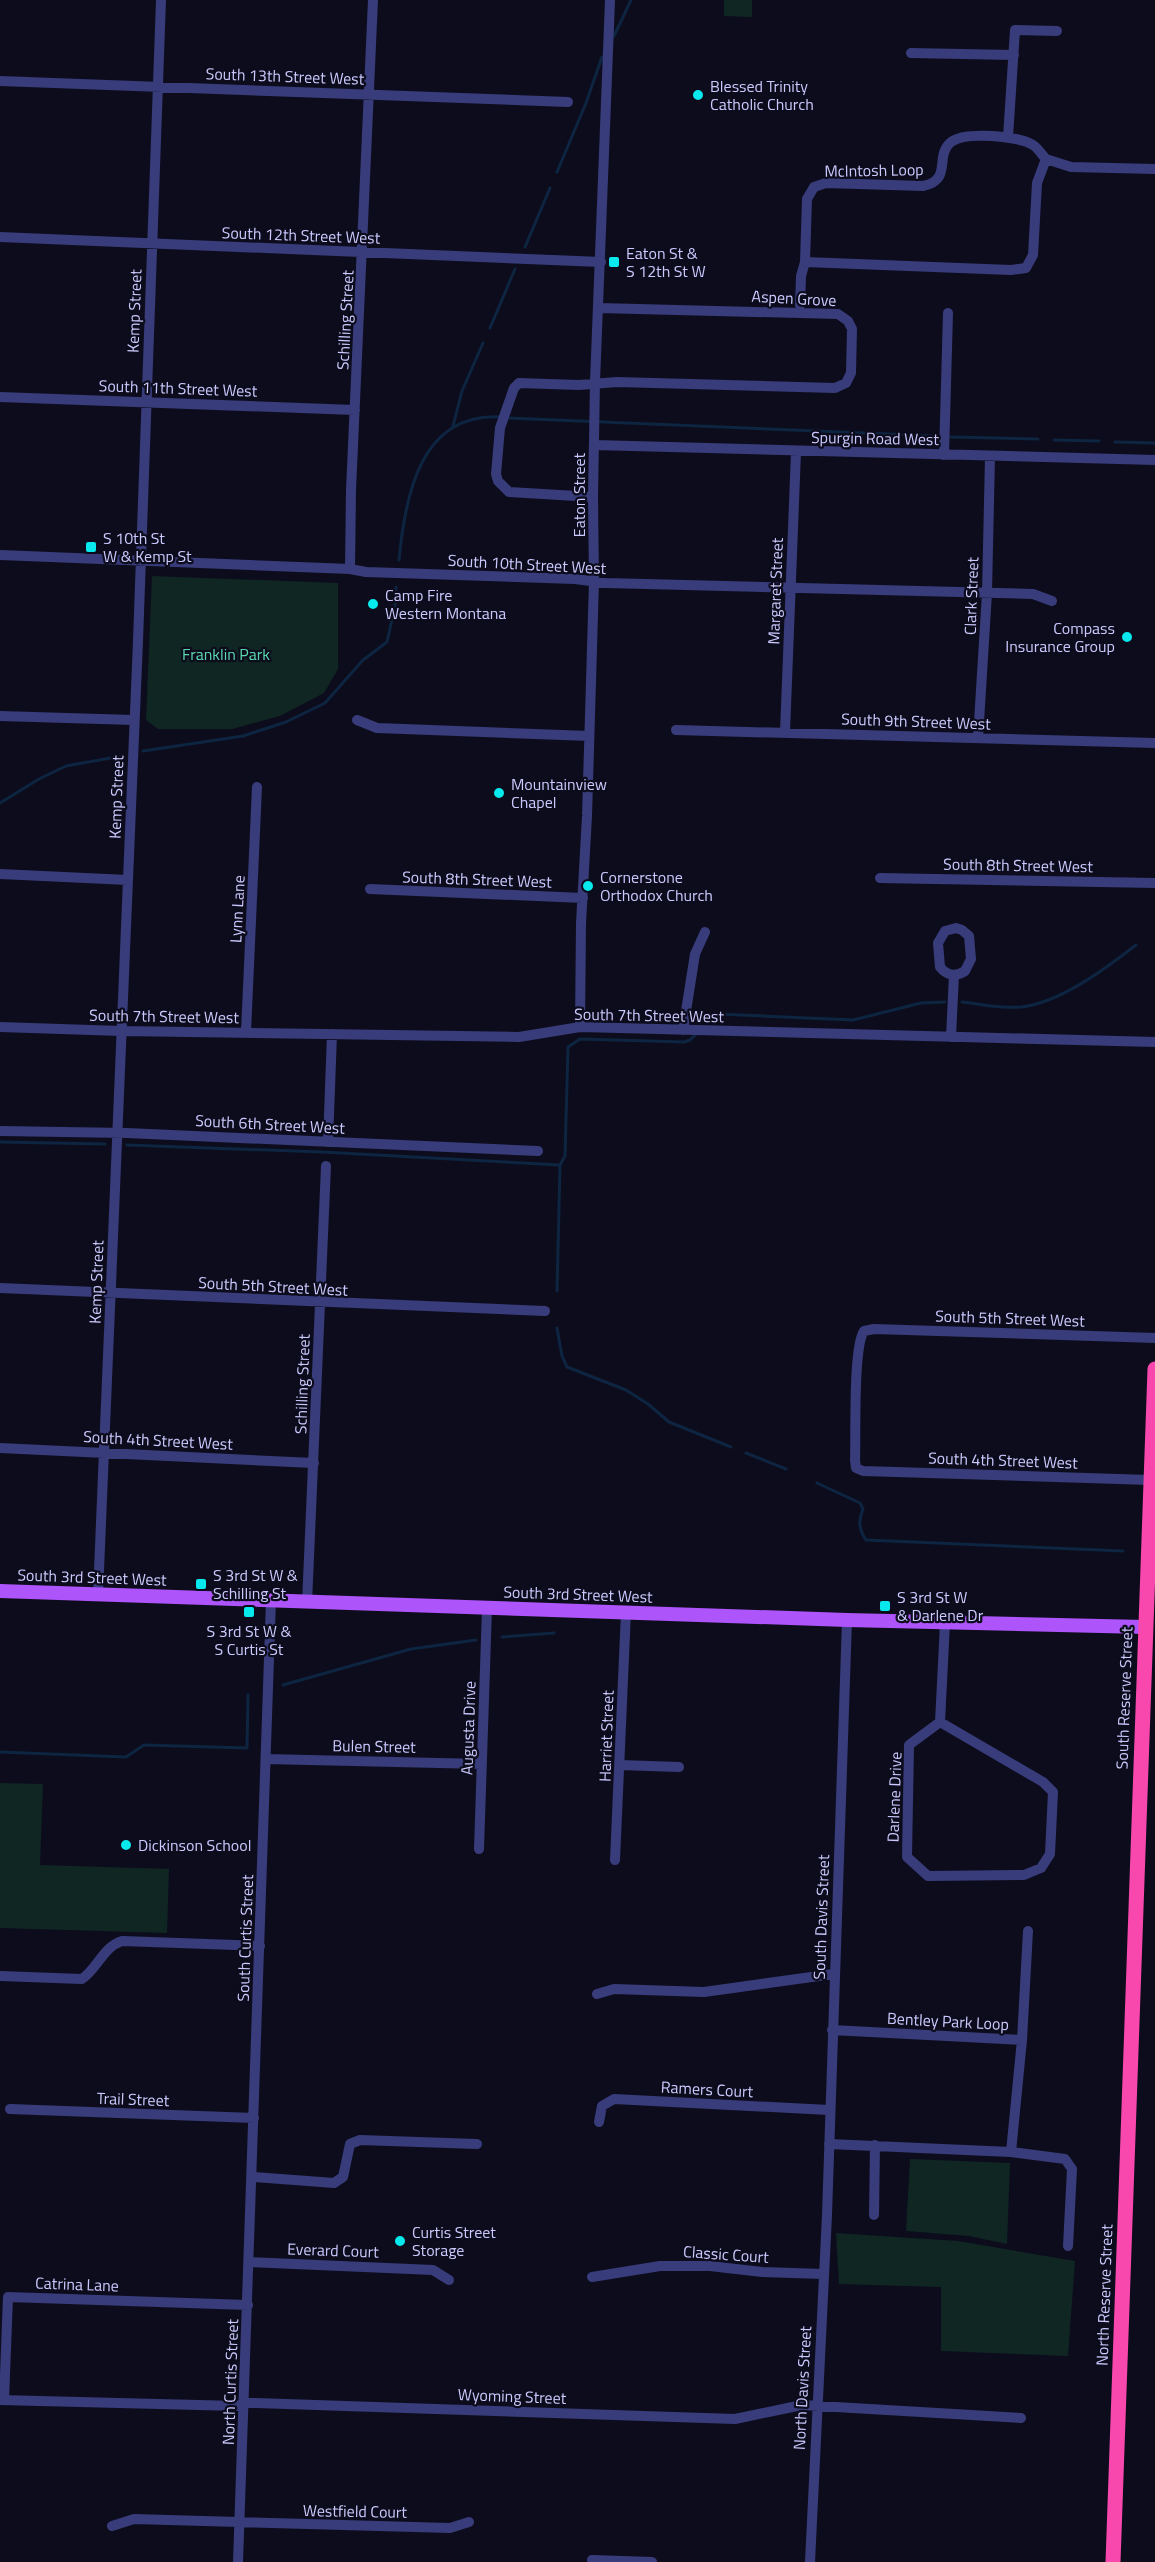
<svg xmlns="http://www.w3.org/2000/svg" width="1155" height="2562" viewBox="0 0 1155 2562" font-family="'Titillium Web',sans-serif">
  <style>
    .green { fill: #0f2623 }
    .lines { fill: none; stroke-linecap: round; stroke-linejoin: round }
    .stream { stroke: #0d2540; stroke-width: 3 }
    .minor { stroke: #383c7a; stroke-width: 10 }
    .major { stroke: #ad54fa; stroke-width: 14 }
    .highway { stroke: #f948ad; stroke-width: 15 }
    .poi-dot { fill: #07e9ec; stroke: #0d0c1d; stroke-width: 2 }
    .labels { text-anchor: middle; dominant-baseline: central; stroke-width: 4.5; stroke-linejoin: round; paint-order: stroke }
    .street-label { font-size: 16px; fill: #cbc9fd; stroke: #0d0c1d }
    .poi-label { font-size: 16px; fill: #cbc9fd; stroke: #0d0c1d; text-anchor: start }
    .park-label { font-size: 16px; fill: #59daae; stroke: #0d0c1d }
  </style>
  <rect width="100%" height="100%" fill="#0d0c1d"/>
  <path class="green" d="M724,0h28v17l-28,-1z
    M152,576l186,7v86l-14,24 -44,23 -48,13h-74l-12,-9z
    M0,1783l43,1 -3,81 129,4 -2,64 -167,-5z
    M910,2159l100,4 -3,81 -38,-8 -63,-5z
    M836,2233l122,8 117,20 -7,95 -127,-5v-64l-102,-3z"/>
  <g class="lines">
    <path class="stream" d="M614,36l17,-36
      M557,172l29,-69 16,-46
      M525,247l25,-59
      M490,328l25,-59
      M506,418l430,18
      M453,426l9,-35 21,-48
      M951,437l87,2
      M1054,440l45,1
      M1115,442l40,1
      M399,560c6,-64 21,-147 101,-143
      M143,751l100,-15 43,-14 39,-19 38,-43 24,-18 8,-36 1,-19
      M0,803l39,-24 27,-13 50,-9
      M962,1002c19,2 41,7 60,5 39,-5 83,-38 114,-62
      M705,1019l13,-5 135,6 68,-17 24,-1
      M0,1142l105,2
      M127,1145l195,7 238,13 5,-9 3,-109 12,-8 104,3 6,-2 5,-5
      M557,1291l3,-126
      M557,1328l5,28 5,11 59,23 22,14 21,18 62,25
      M746,1453l40,16
      M817,1483l43,20 3,6c-5,12 -4,21 3,31l257,11
      M502,1637l52,-4
      M283,1685l128,-36 65,-9
      M0,1752l126,5 18,-12 103,3 1,-53"/>
    <path class="minor" d="M911,53l103,2
      M0,81l568,21
      M1008,137l7,-107 42,1
      M0,237l601,25
      M805,262l2,-63 7,-12 12,-4 97,3c30,-6 11,-30 28,-44 14,-11 68,-6 82,3 5,3 9,10 13,14
      M800,305l1,-29 4,-14 206,8 15,-2 7,-13 4,-72 9,-24 25,8 84,2
      M0,397l355,13
      M594,445l561,15
      M944,455l4,-142
      M593,497l-84,-5 -11,-11 -2,-7 4,-46 14,-40 5,-5 60,2 38,-3 218,6 11,-5 5,-10 1,-44 -4,-8 -10,-7 -239,-6
      M0,555l350,14 16,3 209,7 31,4 427,11 19,7
      M350,569l1,-79 22,-490
      M0,716l134,4
      M357,720l20,8 212,8
      M676,730l479,13
      M785,732l11,-280
      M978,738l9,-145 3,-137
      M0,874l128,6
      M880,878l275,5
      M370,889l213,9
      M956,928l6,2 7,6 2,23 -6,12c-9,6 -18,5 -25,-4l-2,-24 7,-12z
      M0,1027l121,4 398,6 61,-10 575,15
      M580,1027l1,-104 6,-107 7,-235 -1,-84 2,-115 15,-382
      M683,1030l12,-76 10,-22
      M246,1032l11,-245
      M951,1037l3,-62
      M0,1131l127,2 411,18
      M328,1142l4,-108
      M0,1288l545,23
      M0,1448l314,15
      M1150,1480l-287,-9 -7,-3 -1,-8c1,-25 -2,-113 9,-129l10,-2 281,9
      M98,1594l40,-953 23,-641
      M307,1603l19,-437
      M940,1722l103,60 10,10 -3,62 -9,14 -17,7 -96,1 -21,-19 2,-112z
      M940,1722l5,-99
      M266,1759l216,5
      M620,1765l59,2
      M479,1849l8,-241
      M615,1860l11,-248
      M0,1976l82,3c16,-11 21,-32 40,-38l138,5
      M597,1994l17,-5 90,3 129,-18
      M832,2030l190,10
      M10,2109l244,9
      M599,2122l3,-16 12,-7 215,11
      M829,2144l182,8 54,7 7,10 -4,77
      M1011,2152l11,-112 6,-109
      M253,2177l81,6 9,-6 7,-33 10,-4 117,4
      M874,2215l1,-70
      M250,2262l183,8 16,10
      M592,2277l68,-11h50l52,6 61,2
      M0,2400l238,6 6,-3h12l479,16 67,-14 219,13
      M4,2400l4,-103 240,8
      M112,2526l22,-7 316,9 19,-6
      M592,2560l60,2
      M238,2562l33,-962
      M810,2562l17,-347 20,-595"/>
    <path class="major" d="M0,1591l847,29 297,7"/>
    <path class="highway" d="M1113,2562l42,-1193"/>
  </g>
  <g class="poi-dot">
    <circle cx="698" cy="95" r="6"/>
    <rect x="608" y="256" width="12" height="12" rx="3"/>
    <rect x="85" y="541" width="12" height="12" rx="3"/>
    <circle cx="373" cy="604" r="6"/>
    <circle cx="1127" cy="637" r="6"/>
    <circle cx="499" cy="793" r="6"/>
    <circle cx="588" cy="886" r="6"/>
    <rect x="195" y="1578" width="12" height="12" rx="3"/>
    <rect x="879" y="1600" width="12" height="12" rx="3"/>
    <rect x="243" y="1606" width="12" height="12" rx="3"/>
    <circle cx="126" cy="1845" r="6"/>
    <circle cx="400" cy="2241" r="6"/>
  </g>
  <g class="labels">
    <g class="street-label">
      <text transform="translate(285 76) rotate(2)">South 13th Street West</text>
      <text transform="translate(874 170) rotate(-1)">McIntosh Loop</text>
      <text transform="translate(301 235) rotate(2)">South 12th Street West</text>
      <text transform="translate(794 298) rotate(3)">Aspen Grove</text>
      <text transform="translate(134 311) rotate(-88)">Kemp Street</text>
      <text transform="translate(345 320) rotate(-87)">Schilling Street</text>
      <text transform="translate(178 388) rotate(2)">South 11th Street West</text>
      <text transform="translate(875 438) rotate(1)">Spurgin Road West</text>
      <text transform="translate(579 495) rotate(-90)">Eaton Street</text>
      <text transform="translate(527 564) rotate(3)">South 10th Street West</text>
      <text transform="translate(775 591) rotate(-88)">Margaret Street</text>
      <text transform="translate(971 596) rotate(-88)">Clark Street</text>
      <text transform="translate(916 721) rotate(2)">South 9th Street West</text>
      <text transform="translate(116 797) rotate(-88)">Kemp Street</text>
      <text transform="translate(1018 865) rotate(1)">South 8th Street West</text>
      <text transform="translate(477 879) rotate(2)">South 8th Street West</text>
      <text transform="translate(237 909) rotate(-87)">Lynn Lane</text>
      <text transform="translate(649 1015) rotate(1)">South 7th Street West</text>
      <text transform="translate(164 1016) rotate(1)">South 7th Street West</text>
      <text transform="translate(270 1124) rotate(3)">South 6th Street West</text>
      <text transform="translate(96 1282) rotate(-88)">Kemp Street</text>
      <text transform="translate(273 1286) rotate(3)">South 5th Street West</text>
      <text transform="translate(1010 1318) rotate(2)">South 5th Street West</text>
      <text transform="translate(302 1384) rotate(-88)">Schilling Street</text>
      <text transform="translate(158 1440) rotate(3)">South 4th Street West</text>
      <text transform="translate(1003 1460) rotate(2)">South 4th Street West</text>
      <text transform="translate(92 1577) rotate(2)">South 3rd Street West</text>
      <text transform="translate(578 1594) rotate(2)">South 3rd Street West</text>
      <text transform="translate(1124 1698) rotate(-88)">South Reserve Street</text>
      <text transform="translate(468 1728) rotate(-88)">Augusta Drive</text>
      <text transform="translate(606 1736) rotate(-88)">Harriet Street</text>
      <text transform="translate(374 1746) rotate(1)">Bulen Street</text>
      <text transform="translate(894 1797) rotate(-88)">Darlene Drive</text>
      <text transform="translate(821 1917) rotate(-88)">South Davis Street</text>
      <text transform="translate(245 1938) rotate(-88)">South Curtis Street</text>
      <text transform="translate(948 2021) rotate(3)">Bentley Park Loop</text>
      <text transform="translate(707 2089) rotate(3)">Ramers Court</text>
      <text transform="translate(133 2099) rotate(2)">Trail Street</text>
      <text transform="translate(333 2250) rotate(2)">Everard Court</text>
      <text transform="translate(726 2254) rotate(4)">Classic Court</text>
      <text transform="translate(77 2284) rotate(2)">Catrina Lane</text>
      <text transform="translate(1104 2295) rotate(-88)">North Reserve Street</text>
      <text transform="translate(230 2382) rotate(-88)">North Curtis Street</text>
      <text transform="translate(802 2388) rotate(-87)">North Davis Street</text>
      <text transform="translate(512 2396) rotate(2)">Wyoming Street</text>
      <text transform="translate(355 2511) rotate(1)">Westfield Court</text>
    </g>
    <g class="poi-label">
      <text x="710" y="86">Blessed Trinity<tspan x="710" dy="18">Catholic Church</tspan></text>
      <text x="626" y="253">Eaton St &amp;<tspan x="626" dy="18">S 12th St W</tspan></text>
      <text x="103" y="538">S 10th St<tspan x="103" dy="18">W &amp; Kemp St</tspan></text>
      <text x="385" y="595">Camp Fire<tspan x="385" dy="18">Western Montana</tspan></text>
      <text x="1115" y="628" text-anchor="end">Compass<tspan x="1115" dy="18">Insurance Group</tspan></text>
      <text x="511" y="784">Mountainview<tspan x="511" dy="18">Chapel</tspan></text>
      <text x="600" y="877">Cornerstone<tspan x="600" dy="18">Orthodox Church</tspan></text>
      <text x="213" y="1575">S 3rd St W &amp;<tspan x="213" dy="18">Schilling St</tspan></text>
      <text x="897" y="1597">S 3rd St W<tspan x="897" dy="18">&amp; Darlene Dr</tspan></text>
      <text x="249" y="1631" text-anchor="middle">S 3rd St W &amp;<tspan x="249" dy="18">S Curtis St</tspan></text>
      <text x="138" y="1845">Dickinson School</text>
      <text x="412" y="2232">Curtis Street<tspan x="412" dy="18">Storage</tspan></text>
    </g>
    <g class="park-label">
      <text x="226" y="654">Franklin Park</text>
    </g>
  </g>
</svg>
